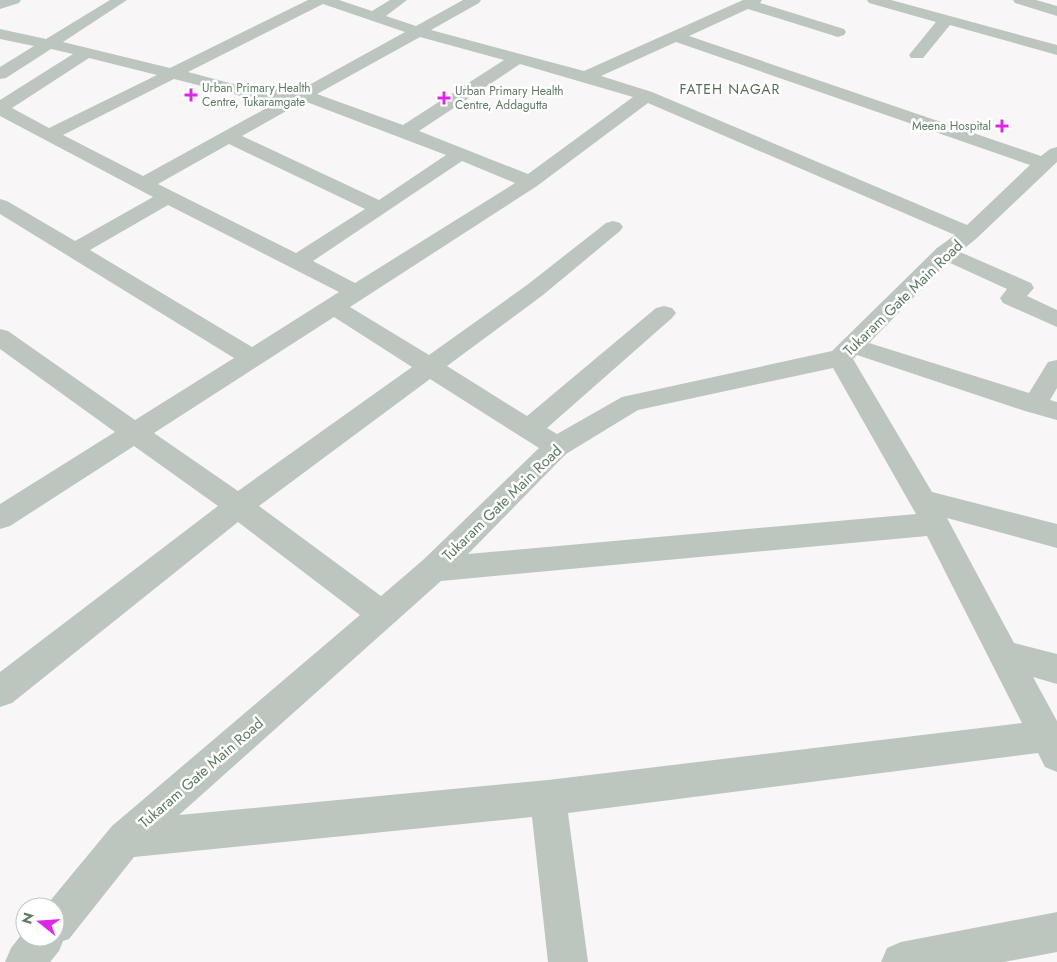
<svg xmlns="http://www.w3.org/2000/svg" width="1057" height="962" viewBox="0 0 1057 962" font-family="Jost,sans-serif">
  <style>
    .lines { fill: none; stroke-linecap: round; stroke-linejoin: round }
    .minor { fill: #bcc6be; fill-rule: evenodd }
    .poi-dot { fill: #e025ea; stroke: #fff; stroke-width: 2 }
    .labels { text-anchor: middle; dominant-baseline: central; stroke-width: 5; stroke-linejoin: round; paint-order: stroke }
    .far-poi-label { font-size: 12px; fill: #5e7c63; stroke: #fff; text-anchor: start }
    .far-neighbourhood-label { font-size: 14px; letter-spacing: 1px; fill: #556d59; stroke: #fff }
    .street-label { font-size: 15px; fill: #5e7c63; stroke: #fff }
  </style>
  <rect width="100%" height="100%" fill="#f9f6f7"/>
  <g class="lines">
    <path class="minor" d="M0,0h21l-2,3 -19,6z
      M110,0h17l-64,42 107,26 138,-68h31l33,11 18,-11h17l-21,16 30,10 47,-26h18l-2,3 -48,27 153,41 159,-71h19l-2,3 84,26 2,3 -2,3 -6,2 -90,-28 -59,27 352,120 9,-7 7,-2v15l-80,76 -17,14 71,31 3,5 -7,8 30,14v17l-54,-24 -3,-5 7,-9 -59,-27 -79,81 160,50 19,-31 9,-2v28l-7,12 7,2v18l-32,-9 -168,-56 -4,4 79,133 125,32v24l-110,-30 67,125 43,11v30l-24,-7 24,44v51l-12,-5 -7,-14 -470,60 20,149h-40l-16,-145 -398,40 -65,82 -6,2 -4,10 -9,11h-45l6,-14 14,-18v7h30v-30h-10l67,-81 248,-211 -122,-93 -226,181 -12,4v-35l218,-166 -84,-60 -124,80 -10,3v-25l115,-72 -115,-83v-20l8,2 127,89 99,-62 -234,-144v-15l7,2 68,40 78,-44 -153,-81v-16l73,-46 -22,-5 -45,29 -6,1v-12l34,-21 -34,-7v-10l46,10zM323,4l82,28 -105,58 -59,-4 -53,-14zM420,37l84,23 -101,65 -86,-31zM676,42l354,123 -63,60 -315,-133 -51,-16zM89,58l68,17 -108,53 -37,-20zM520,64l113,33 -105,77 -109,-43zM174,79l67,17 42,3 -140,77 -80,-41zM304,101l142,54 -67,45 -137,-64zM648,103l307,132 -18,13 -105,103 -210,46 -65,37 -10,-6 125,-110 4,-5 -4,-5 -8,-2 -8,2 -129,108 -80,-50 96,-71 77,-64 3,-4 -3,-4 -7,-2 -7,2 -79,62 -98,70 -79,-48 187,-121zM229,144l136,65 -69,44 -138,-69zM462,161l53,22 -160,100 -42,-22zM168,205l171,87 -87,55 -162,-97zM334,317l78,50 -174,124 -84,-58zM833,368l83,146 -448,40 98,-100 72,-44zM430,379l109,69 -116,112 -42,36 -122,-90zM927,536l95,187 -474,57 -369,35 262,-234z
      M867,0h24l166,45v10l-107,-30 -27,33h-12l-2,-3 27,-33 -67,-19z
      M1013,0h23l21,6v10l-42,-13z
      M1057,912v40l-53,10h-123l6,-14 14,-6z"/>
  </g>
  <g class="poi-dot">
    <path d="M188.5 87.5h5v5h5v5h-5v5h-5v-5h-5v-5h5z"/>
    <path d="M441.5 90.5h5v5h5v5h-5v5h-5v-5h-5v-5h5z"/>
    <path d="M999.5 118.5h5v5h5v5h-5v5h-5v-5h-5v-5h5z"/>
  </g>
  <g class="labels">
    <g class="far-poi-label">
      <text x="202" y="88">Urban Primary Health<tspan x="202" dy="14">Centre, Tukaramgate</tspan></text>
      <text x="455" y="91">Urban Primary Health<tspan x="455" dy="14">Centre, Addagutta</tspan></text>
      <text x="991" y="126" text-anchor="end">Meena Hospital</text>
    </g>
    <g class="far-neighbourhood-label">
      <text x="730" y="89">FATEH NAGAR</text>
    </g>
    <g class="street-label">
      <text transform="translate(903 298) rotate(-44)">Tukaram Gate Main Road</text>
      <text transform="translate(502 503) rotate(-44)">Tukaram Gate Main Road</text>
      <text transform="translate(201 773) rotate(-41)">Tukaram Gate Main Road</text>
    </g>
  </g>
  <g transform="translate(40 922) rotate(287)"><circle r="24" fill="#ffffff" stroke="#bfcbc1"/>
  <path d="M0-4L9 19L0 12L-9 19Z" fill="#e025ea"/>
  <text y="-8" font-size="14" font-weight="bold" text-anchor="middle" fill="#5e7c63">N</text>
  </g>
</svg>
